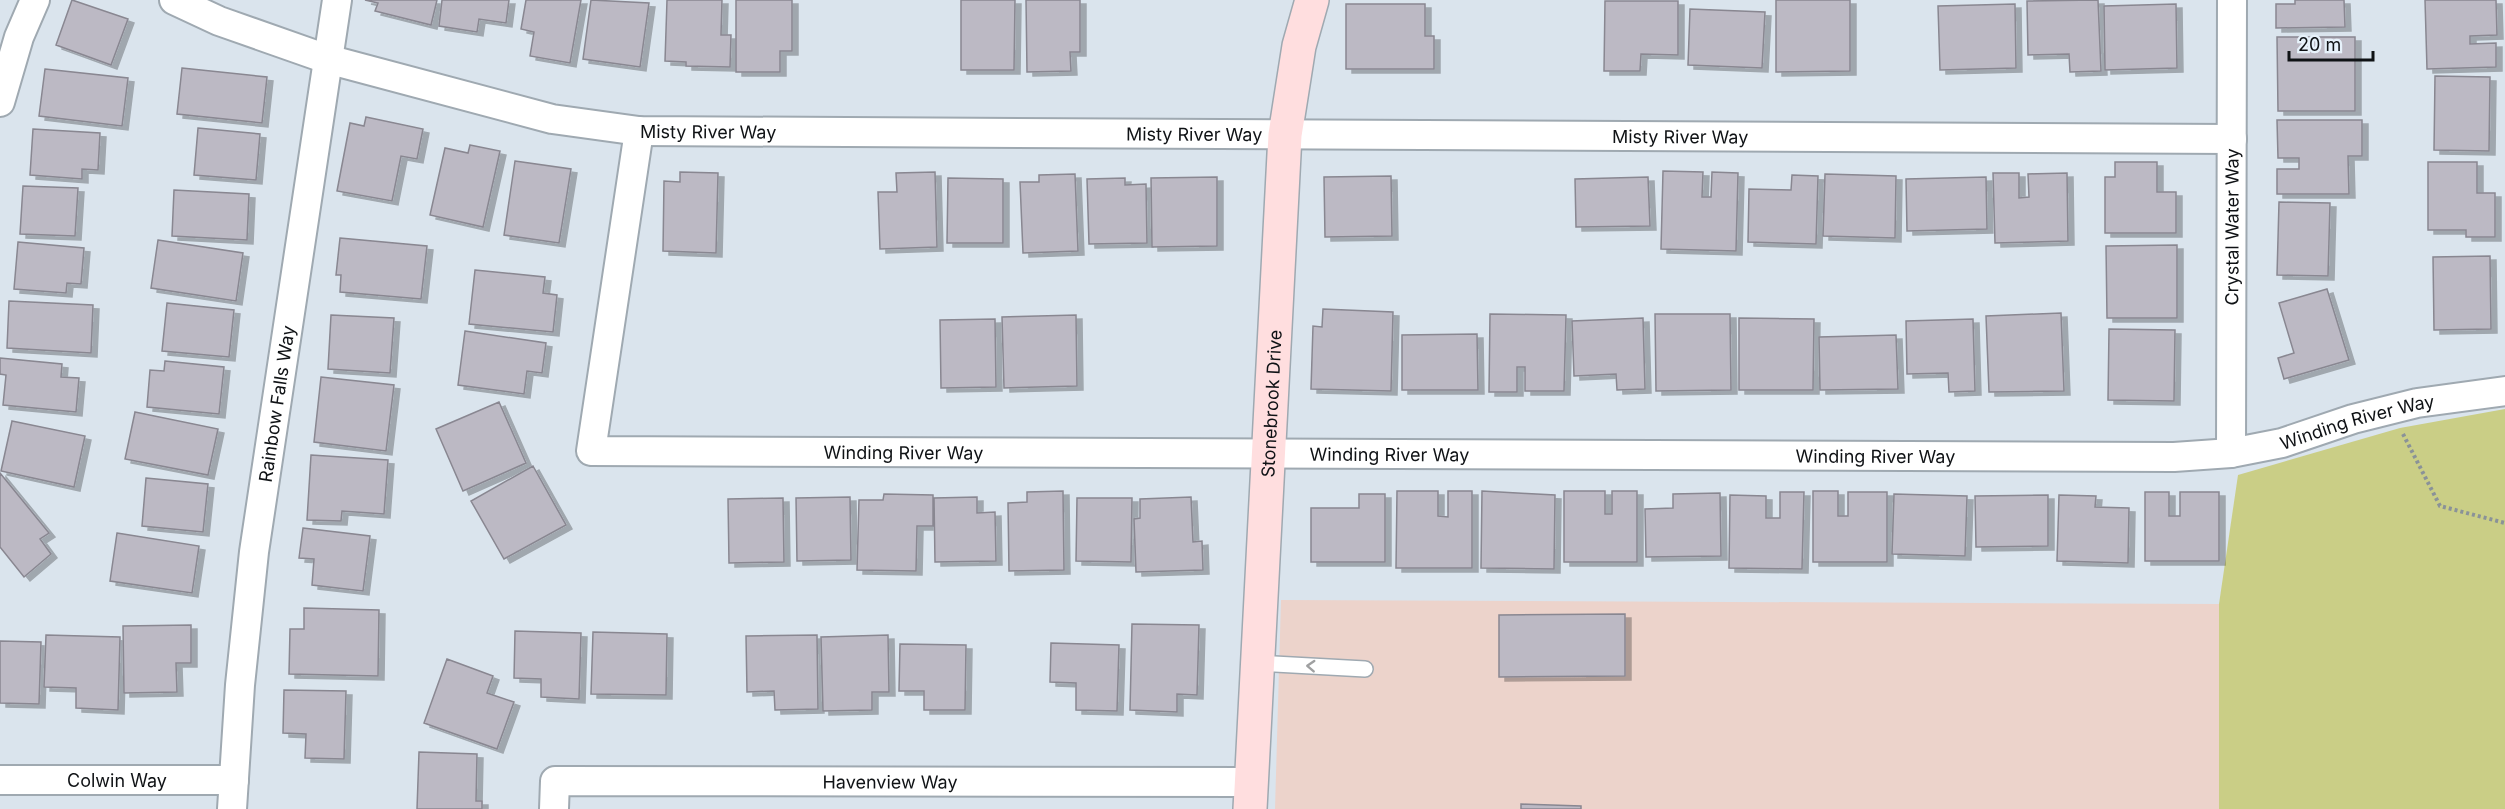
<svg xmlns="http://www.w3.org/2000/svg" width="2505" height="809" viewBox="0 0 2505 809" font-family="Inter,sans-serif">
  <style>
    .education { fill: #ecd3cb }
    .green { fill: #cace86 }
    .building { fill: #bcb9c4; stroke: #898791; stroke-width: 1.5; filter: url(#shadow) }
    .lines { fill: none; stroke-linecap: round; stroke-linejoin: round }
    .lane-casing { stroke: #9fa9b1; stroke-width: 18 }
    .street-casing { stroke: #9fa9b1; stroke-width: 32 }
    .secondary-casing { stroke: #9fa9b1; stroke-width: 36 }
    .path { stroke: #8a9298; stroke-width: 4; stroke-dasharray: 3 3; stroke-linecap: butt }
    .lane { stroke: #fff; stroke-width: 15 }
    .street { stroke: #fff; stroke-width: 28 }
    .secondary { stroke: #ffdedf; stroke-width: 33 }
    .oneway { stroke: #9fa0a1 }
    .labels { text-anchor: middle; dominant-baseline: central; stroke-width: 4.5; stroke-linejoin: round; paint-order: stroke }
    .street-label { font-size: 18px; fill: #0f1215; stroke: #e7f2fb }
  </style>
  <defs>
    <filter id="shadow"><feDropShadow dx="6" dy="4" stdDeviation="0" flood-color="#0004"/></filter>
  </defs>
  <rect width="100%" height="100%" fill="#dae4ed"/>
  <path class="education" d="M1281,600l938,4v205h-944z"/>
  <path class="green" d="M2505,409v400h-286v-205l19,-129 162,-47z"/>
  <path class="building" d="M72,0l56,19 -17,46 -55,-20z
    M365,0h72l-6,25 -56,-14 3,-8z
    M442,0h67l-3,23 -27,-4 -2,13 -38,-6z
    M526,0h55l-11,63 -40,-7 4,-24 -13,-3z
    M591,0l58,3 -9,64 -57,-8z
    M667,0h55l-1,35h10l-1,32 -44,-1v-4l-21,-1z
    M736,0h56v51h-12v21h-44z
    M961,0h54l-1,70h-53z
    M1026,0h54v52h-10l1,19 -44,1z
    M1776,0h74v71l-74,1z
    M2098,0l3,71 -31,1 -1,-18 -41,1 -1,-54z
    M2295,0h49l1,27 -69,1v-24h19z
    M2425,0h71l1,35 -27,1v8l26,-1v24l-69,2z
    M1605,1h73v54l-37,-1 -1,17h-36z
    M1346,4h79v32h9v33h-88z
    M2015,4l1,64 -76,2 -2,-64z
    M2176,4l1,64 -72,2 -1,-64z
    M1690,9l75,3 -3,56 -74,-3z
    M2277,37h78v74h-77z
    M182,68l85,9 -5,46 -85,-9z
    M45,69l83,9 -6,48 -83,-10z
    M2435,76l55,1 -1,74 -55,-1z
    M366,117l57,12 -6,30 -16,-3 -9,45 -55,-10 13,-68 14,3z
    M2277,120h85v36h-14l1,38h-72v-25h22v-11h-21z
    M198,128l62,6 -4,46 -62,-5z
    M33,129l67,4 -2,37 -16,-1v10l-52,-4z
    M470,145l30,6 -17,76 -53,-12 15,-67 23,5z
    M515,161l56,8 -12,74 -55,-8z
    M2115,162h42v30h19v41h-71v-56h10z
    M2428,162h49v31h18v44h-29v-7h-38z
    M1663,171l40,1 -1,25h9l1,-25 26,1 -2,78 -75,-2z
    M680,172l38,1 -2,80 -53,-2 1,-70 16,1z
    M935,172l2,75 -57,2 -2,-57h19l-1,-19z
    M1993,173h26v25l10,-1 -1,-23 39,-1 1,68 -73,2z
    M1075,174l3,77 -55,2 -3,-71h19v-7z
    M1825,174l71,2 -1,62 -72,-2z
    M1792,175l26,1 -2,68 -68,-2 1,-53 42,1z
    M1391,176l1,60 -67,1 -1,-60z
    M1217,177v69l-65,1 -1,-69z
    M1648,177l2,49 -74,1 -1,-48z
    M1986,177l1,52 -80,2 -1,-52z
    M948,178l55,1v64h-56z
    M1125,178v7l21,-1 1,59 -58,1 -2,-65z
    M23,186l55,2 -3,48 -55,-2z
    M174,190l75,4 -2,46 -75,-4z
    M2279,202l51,1 -2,73 -51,-1z
    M340,238l87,8 -6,53 -81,-7 1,-17h-5z
    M158,240l85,13 -7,48 -85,-13z
    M18,242l66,6 -3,36 -14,-1 -1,10 -52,-4z
    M2177,245v73h-70l-1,-72z
    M2490,256l1,73 -57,1 -1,-73z
    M475,270l70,7 -2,16 14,2 -4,37 -84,-8z
    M2327,289l22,71 -65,19 -6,-21 16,-5 -15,-50z
    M9,301l84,4 -2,48 -84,-5z
    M167,303l67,7 -5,47 -67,-6z
    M1323,309l70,3 -2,79 -80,-2 2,-63 9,1z
    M2061,313l3,78 -75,1 -3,-76z
    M1490,314l76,1 -2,76h-39v-24h-8v25h-28z
    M1655,314h75l1,76 -75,1z
    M331,315l63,3 -4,55 -62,-4z
    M1076,315l1,71 -73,2 -2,-71z
    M1643,318l2,71 -28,1 -1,-16 -42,2 -2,-55z
    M1739,318l75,1 -1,71h-74z
    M995,319l1,68 -55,1 -1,-68z
    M1973,319l2,72 -26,1 -1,-19 -41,1 -1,-53z
    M2109,329l66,1 -1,71 -66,-1z
    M465,331l81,12 -4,30 -15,-2 -3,23 -66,-9z
    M1477,334l1,56h-76v-55z
    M1896,335l2,54 -78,1 -1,-53z
    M0,358l62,6 -1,13 18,1 -3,34 -73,-7 3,-30 -6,-1z
    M165,361l59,6 -5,47 -72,-7 3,-37 14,1z
    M321,377l73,8 -8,66 -72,-9z
    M499,402l27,61 -63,28 -27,-62z
    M135,412l83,17 -10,46 -83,-16z
    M12,421l73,15 -11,51 -73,-16z
    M311,455l77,5 -4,54 -42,-3 -1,10 -34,-1z
    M533,466l33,59 -62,34 -33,-58z
    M0,473l49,60 -9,6 11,15 -27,23 -24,-30z
    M146,478l62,6 -5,48 -61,-6z
    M1063,491l1,79 -55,1 -1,-68 19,-1v-10z
    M1397,491h41v25l10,1v-26h24v77h-76z
    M1482,491l73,4 -1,74 -73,-1z
    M1564,491h41v23h7v-23h25v71h-73z
    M1813,491h25v25h10v-24h39v70h-74z
    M1780,492h24l-2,77 -73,-1 1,-73 36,1v22h14z
    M2145,492h24v24h11v-24h39v69h-74z
    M1720,493l1,63 -75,1 -1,-48 28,-1v-14z
    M884,494l49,1v31h-16l-1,45 -59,-1 2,-70h24z
    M1359,494h26v68h-74v-54h48z
    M1894,494l73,2 -2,60 -73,-2z
    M2048,495v51l-72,1 -1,-51z
    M2059,495l37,1 -1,11 34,1 -1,55 -71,-2z
    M850,497l1,63 -54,1 -1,-63z
    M977,497v16l18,-1 1,49 -61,1 -1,-64z
    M1191,497l2,45 9,-1 1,29 -67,2 -2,-53 6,-1v-19z
    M783,498l1,64 -55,1 -1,-64z
    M1077,498h55l-1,64 -55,-1z
    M303,528l67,8 -7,55 -51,-6 2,-26 -15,-1z
    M117,533l82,13 -7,47 -82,-12z
    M304,608l75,2 -1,66 -89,-2 1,-45h14z
    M1625,614v62l-126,1v-62z
    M1132,624l67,1 -2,70 -20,-1v18l-47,-2z
    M191,625v38h-15l1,29 -53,1 -1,-67z
    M515,631l66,2 -2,66 -38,-2v-18l-27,-1z
    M593,632l74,2 -1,61 -75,-1z
    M46,635l74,2 -2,73 -42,-2v-20l-32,-1z
    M817,635l1,74 -43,1 -1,-19 -27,1 -1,-56z
    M888,635l1,57h-17v18l-49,1 -2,-74z
    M0,641l41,1 -2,62 -39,-1z
    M1051,643l68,2 -2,66 -41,-1v-27l-26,-1z
    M900,644l66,1 -1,65h-41v-19h-25z
    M447,659l46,17 -6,17 27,9 -17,47 -73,-26z
    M284,690l62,1 -2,68 -39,-1 1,-24 -23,-1z
    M419,752l58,2 -1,47h6v8h-65z
    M1521,804l60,2v3h-60z"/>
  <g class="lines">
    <g class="lane-casing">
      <path id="lane" d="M1258,663l107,6"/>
    </g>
    <g class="street-casing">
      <g id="street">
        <path id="s1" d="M174,0l45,21 108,38 225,60 87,12 1593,8"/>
        <path d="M0,102l19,-65 16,-37"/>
        <path id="s2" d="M639,131l-48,320 1583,6 57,-4 51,-10 71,-24 64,-16 88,-12"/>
        <path id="s3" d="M2231,453l1,-453"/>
        <path id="s4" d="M0,780h234"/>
        <path id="s5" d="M232,809l8,-124 14,-133 83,-552"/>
        <path id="s6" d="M554,809l1,-28 696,1"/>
      </g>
    </g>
    <g class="secondary-casing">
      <g id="secondary">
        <path id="s7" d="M1250,809l35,-674 14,-89 13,-46"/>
      </g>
    </g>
    <path class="path" d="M2403,434l37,72 65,17"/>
    <use href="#lane" class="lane"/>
    <use href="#street" class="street"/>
    <use href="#secondary" class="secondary"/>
  </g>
  <defs><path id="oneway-chevron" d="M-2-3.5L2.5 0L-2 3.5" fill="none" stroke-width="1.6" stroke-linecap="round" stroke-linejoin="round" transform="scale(1.5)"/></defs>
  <use class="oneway" href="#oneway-chevron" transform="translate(1311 666) rotate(-177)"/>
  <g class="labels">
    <g class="street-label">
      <text stroke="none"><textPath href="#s1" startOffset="554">Misty River Way</textPath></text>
      <text stroke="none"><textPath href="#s1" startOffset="1040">Misty River Way</textPath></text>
      <text stroke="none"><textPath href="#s1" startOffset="1526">Misty River Way</textPath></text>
      <text stroke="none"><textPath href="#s3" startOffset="226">Crystal Water Way</textPath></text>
      <text stroke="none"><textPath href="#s5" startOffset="408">Rainbow Falls Way</textPath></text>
      <text stroke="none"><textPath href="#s7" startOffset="406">Stonebrook Drive</textPath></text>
      <text stroke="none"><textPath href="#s2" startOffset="2094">Winding River Way</textPath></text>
      <text stroke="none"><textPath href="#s2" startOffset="636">Winding River Way</textPath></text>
      <text stroke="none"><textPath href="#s2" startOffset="1122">Winding River Way</textPath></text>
      <text stroke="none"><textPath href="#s2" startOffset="1608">Winding River Way</textPath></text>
      <text stroke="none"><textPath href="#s4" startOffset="117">Colwin Way</textPath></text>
      <text stroke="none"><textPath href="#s6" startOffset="363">Havenview Way</textPath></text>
    </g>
  </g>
  <path d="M2289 51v9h84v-9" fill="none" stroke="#0f1215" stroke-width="3"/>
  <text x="2298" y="51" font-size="18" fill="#0f1215" stroke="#e7f2fb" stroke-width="4.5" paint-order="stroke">20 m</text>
</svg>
